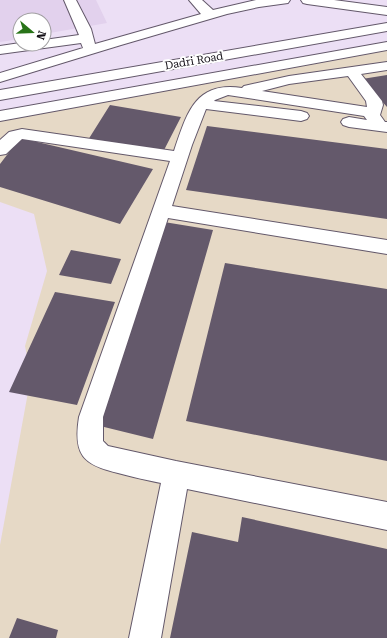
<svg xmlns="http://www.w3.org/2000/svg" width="387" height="638" viewBox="0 0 387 638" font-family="'Roboto Serif',serif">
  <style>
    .built { fill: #e2d1ed }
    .industrial { fill: #e6d9c6 }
    .building { fill: #64596b }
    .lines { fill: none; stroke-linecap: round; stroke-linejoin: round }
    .minor-casing { stroke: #63586a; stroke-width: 2 }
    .major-casing { stroke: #63586a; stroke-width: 2 }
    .minor { fill: #fff; fill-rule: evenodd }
    .major { fill: #fff; fill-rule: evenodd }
    .labels { text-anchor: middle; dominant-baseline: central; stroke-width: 4; stroke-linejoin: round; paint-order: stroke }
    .far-street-label { font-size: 11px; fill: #130f16; stroke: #fff }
  </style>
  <rect width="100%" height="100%" fill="#ecdff5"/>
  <path class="built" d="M0,0h96l11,23 -63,11v-14h-24v19l-20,3z"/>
  <path class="industrial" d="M387,50v588h-387v-93l31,-169 -6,-30 22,-75 -13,-57 -34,-12v-81z"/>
  <path class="building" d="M387,75v32l-25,-28z
    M110,105l71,12 -18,35 -75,-12z
    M207,126l180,23v70l-201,-29z
    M20,138l133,31 -33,55 -120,-37v-23z
    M164,222l49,8 -60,209 -57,-14z
    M71,250l50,9 -10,25 -52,-9z
    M225,263l162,26v172l-201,-40z
    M55,292l60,10 -38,103 -68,-13z
    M242,517l145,32v89h-217l22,-106 46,10z
    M17,618l41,12 -2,8h-47z"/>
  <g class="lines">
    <g class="minor-casing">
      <path id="minor" d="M64,0h12l15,29 4,15 106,-30 -12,-14h13l11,10 43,-10h34l-2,3 -29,4 -32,7 -106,31 -121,37v-9l83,-25 -2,-5 -81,11v-8l20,-3 24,1v-4l35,-5z
        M301,0h33l53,7v8l-80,-11 -4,-1z
        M387,42v8l-387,71v-10z
        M387,62v8l-26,4 21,27 1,4 -3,10 5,7h2v10l-38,-5 -6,-2 -2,-3 2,-3 6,-2 18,3 -3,-4 -136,-21 -13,5 -1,1 87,10 6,2 2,3 -2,3 -6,2 -95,-12 -14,36 -20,61 215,34v14l-219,-36 -65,199v24l5,5 68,15 211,41v28l-200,-41 -26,149h-32l32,-155c-14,-3 -29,-6 -43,-10 -35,-8 -45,-18 -39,-56l91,-256 -148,-22 -16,15 -6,1v-15l9,-8 13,-3 152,22c13,-38 21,-70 68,-63l2,-2 45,-10zM348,76l18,25 1,6 -105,-16 27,-7z"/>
    </g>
    <g class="major-casing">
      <path id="major" d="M387,23v8l-387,69v-10z"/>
    </g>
    <use href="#minor" class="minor"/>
    <use href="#major" class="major"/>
  </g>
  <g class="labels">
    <g class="far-street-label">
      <text transform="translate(194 61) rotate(-10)">Dadri Road</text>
    </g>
  </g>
  <g transform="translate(32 32) rotate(109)"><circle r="19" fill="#ffffff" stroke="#a19fa2"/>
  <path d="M0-3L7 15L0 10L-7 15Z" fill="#287318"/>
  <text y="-6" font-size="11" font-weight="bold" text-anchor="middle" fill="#130f16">N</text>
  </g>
</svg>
